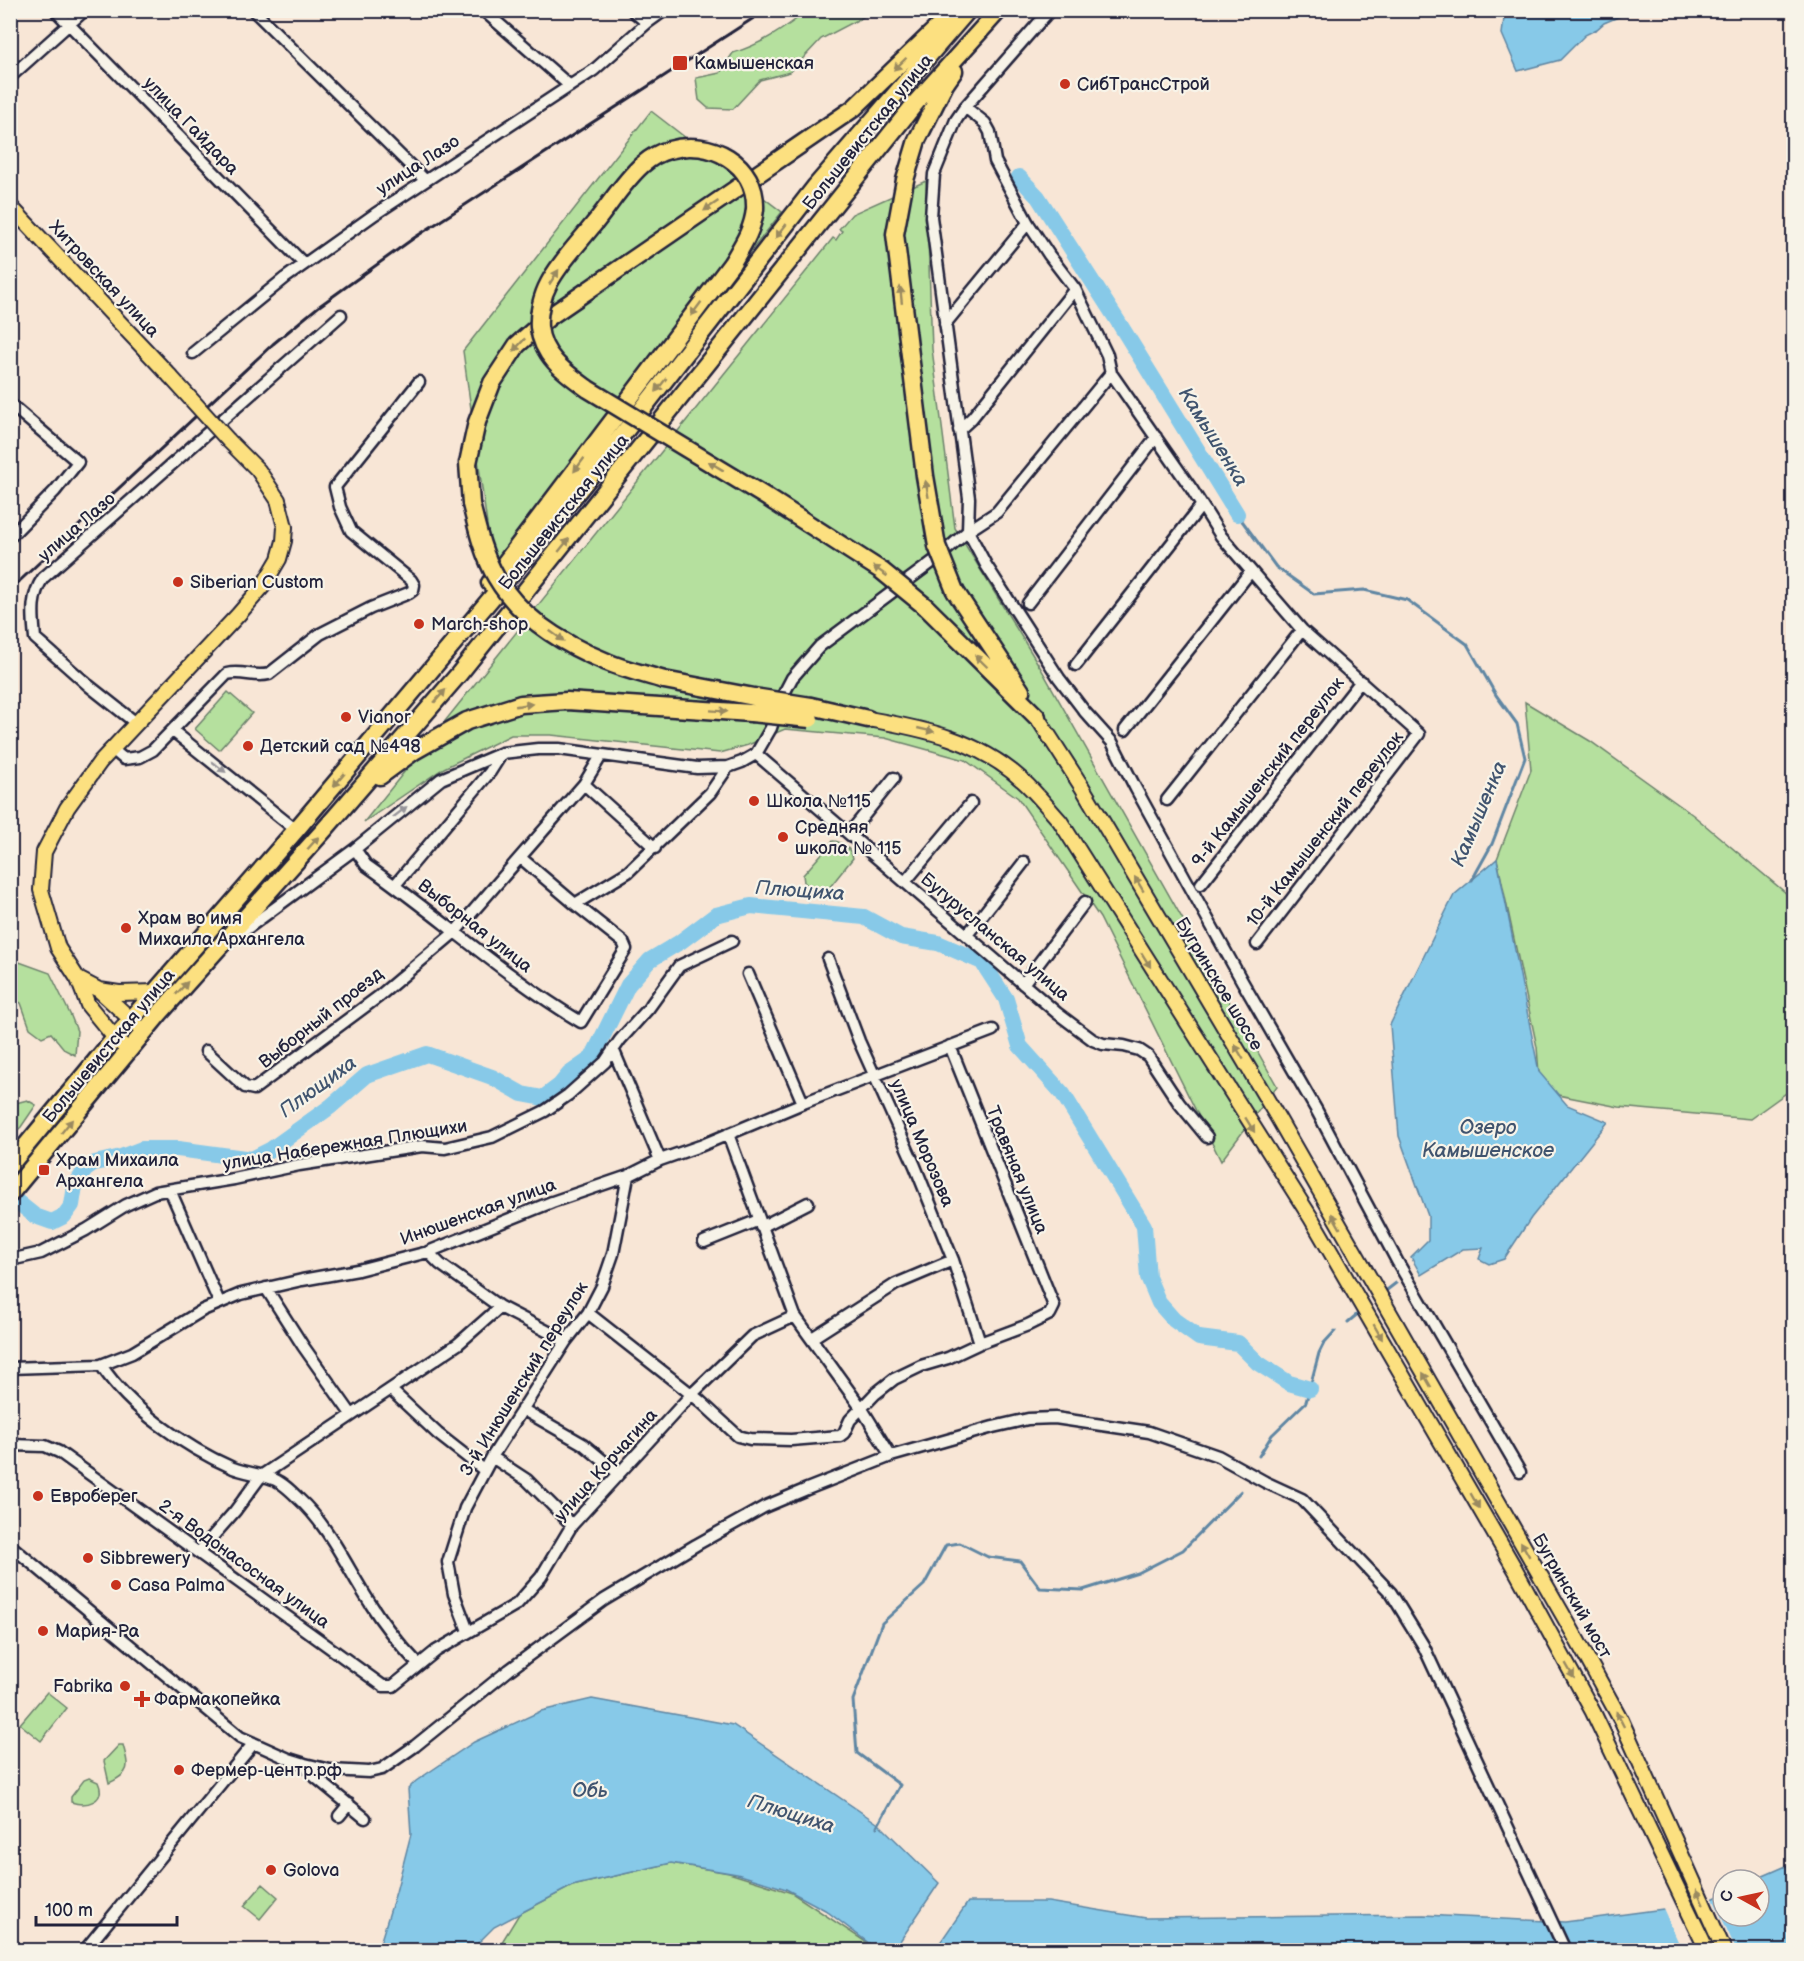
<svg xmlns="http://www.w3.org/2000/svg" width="1804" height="1961" viewBox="0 0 1804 1961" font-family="'Balsamiq Sans',sans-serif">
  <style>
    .green { fill: #b5e09e; stroke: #6c816c; stroke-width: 1.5 }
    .water { fill: #87c9e8; stroke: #5f86a3; stroke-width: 1.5 }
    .pier { fill: #f8e6d6 }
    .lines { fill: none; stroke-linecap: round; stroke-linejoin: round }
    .stream { stroke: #5f86a3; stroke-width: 3 }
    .river { stroke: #87c9e8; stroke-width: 16 }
    .minor-casing { stroke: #22223b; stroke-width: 15 }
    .major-casing { stroke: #22223b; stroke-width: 18 }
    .highway-casing { stroke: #22223b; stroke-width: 21 }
    .minor { stroke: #f7f3e8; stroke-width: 10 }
    .major { stroke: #fce080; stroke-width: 14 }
    .highway { stroke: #fce080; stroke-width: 16 }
    .rail { stroke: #22223b; stroke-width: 3 }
    .major-bridge-casing { stroke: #22223b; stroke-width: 18; stroke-linecap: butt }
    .highway-bridge-casing { stroke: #22223b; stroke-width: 21; stroke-linecap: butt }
    .major-bridge { stroke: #fce080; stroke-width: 14 }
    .highway-bridge { stroke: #fce080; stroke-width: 16 }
    .oneway { fill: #9a8a61 }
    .oneway2 { fill: #97959a }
    .poi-dot { fill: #c8321e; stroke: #f7f3e8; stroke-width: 2 }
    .labels { text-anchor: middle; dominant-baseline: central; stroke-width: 4.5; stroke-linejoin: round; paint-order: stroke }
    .poi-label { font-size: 18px; fill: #22223b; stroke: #f7f3e8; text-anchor: start }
    .street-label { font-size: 18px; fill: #22223b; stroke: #f7f3e8 }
    .water-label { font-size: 20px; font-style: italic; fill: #40546f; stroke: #f7f3e8 }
  </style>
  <rect width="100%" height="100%" fill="#f8e6d6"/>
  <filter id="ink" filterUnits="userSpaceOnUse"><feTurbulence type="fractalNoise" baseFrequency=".0167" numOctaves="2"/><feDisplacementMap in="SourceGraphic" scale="12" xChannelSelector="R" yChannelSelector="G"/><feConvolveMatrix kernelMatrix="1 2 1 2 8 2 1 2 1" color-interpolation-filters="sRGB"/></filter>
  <g filter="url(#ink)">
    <path class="green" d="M807,11h63l-1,3 -48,25 -31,33 -30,8 -27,29 -25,-1 -9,-8 -3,-22 24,-5 13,-20c29,-9 51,-24 74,-42z
      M651,111l131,101 -288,363 -31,-224z
      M926,181l6,168 23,179 85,139 237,419 -56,75 -121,-243 -82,-120 -53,-38 -80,-22 -100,-9 -37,16 -28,8 -169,-18h-40l-67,33 -80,54 469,-584 3,2 6,-9 -3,-2 13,-15z
      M228,692l24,21 -33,37 -24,-21z
      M1525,702l65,39 103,74 100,84v189l-43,31 -131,-12 -61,-12 -19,-22 -2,-26 -40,-188 34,-89z
      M833,841c11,1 17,7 20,17l-28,35 -9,1 -12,-12 -1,-7z
      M11,959l39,14 21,43 6,15 -2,24 -10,-5 -14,-17 -9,4 -12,-9 -9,-25 -10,-5z
      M27,1100l9,5 -15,22 -10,9v-28l5,-5z
      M47,1692l20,16 -26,33 -21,-17z
      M119,1745h4c6,22 8,28 -14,38l-5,-22z
      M89,1778l9,4c9,20 -12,25 -27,20v-5l13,-17z
      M671,1863l58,10 63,20 86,57h-214l-4,-5 -47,5h-116l22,-36 53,-28z
      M263,1884l15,13 -18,22 -16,-13z"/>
    <path class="water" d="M1505,11v-1l127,1 -28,12 -7,6 -12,6 -25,25 -42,11 -16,-37z
      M1497,859l42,213 28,33 41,17 -77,96 -27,41 -15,5 -10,-5 4,-11 -20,1 -42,26 -10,-18 17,-17v-24l-29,-80 -9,-111 64,-130z
      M592,1699l141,26 147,100 59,58 -45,67h-16l-53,-40 -39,-21 -49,-15 -66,-11 -99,23 -78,41 -23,23h-93l18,-58 15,-58 -3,-45 8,-8 58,-39 67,-31z
      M1793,1863v87h-858l33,-48h80l98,16 278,-3 141,7 136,-18 22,-10v22h36v-36h-5z"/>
    <path class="pier" d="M1712,1896l24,54h-54l-20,-44 39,-5z"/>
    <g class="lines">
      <path class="stream" d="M1237,514l39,53 38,27 50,-4 43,10 60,44 29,51 21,29 8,34 -33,86 -20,36
        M1383,1293l13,-10
        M1348,1322l12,-10
        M1259,1456l13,-21 34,-33 13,-49 5,-10 11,-12
        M877,1827l23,-42 -43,-32 -4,-53 29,-77 42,-38 22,-40 14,-2 28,14 32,4 20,27 43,2 55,-17 45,-23 58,-59"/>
      <path class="river" d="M1019,177l19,20 81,126 118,191
        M10,1196l25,20 17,6 12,-6 8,-11 3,-19 10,-16 10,-7 26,-6 21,-8h36l74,10 18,-9 60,-43 37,-32 60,-21 65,23 30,17 21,4 16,-12 10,-12 23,-16 36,-73 22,-25 30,-18 36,-27 35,-9 113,11 37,20 37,6 44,19 24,37 14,47 43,48 81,132 4,51 11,26 15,17 25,18 39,5 20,20 31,20 21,6"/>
      <g class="minor-casing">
        <path id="minor" d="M55,10l249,254
          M253,10l172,170
          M483,10l87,76
          M632,10l15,13
          M10,77l75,-67
          M965,107l20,16 5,9 5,29 33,62 21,32 26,34 32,66 4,18 80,115 30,48 30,35 51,59 117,104 -162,210
          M945,324l83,-101
          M193,353l92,-75 90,-64 219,-144 53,-47 18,-13
          M1111,373l-114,139 -29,19 18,34 73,113 26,34 27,30 24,47 106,192 75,130 80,150 123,211
          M10,404l68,58 -23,29 -45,46
          M959,430l13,-12 103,-129
          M1028,603l128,-166
          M1076,665l125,-159
          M136,723l-48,-38 -53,-47c-2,-22 -5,-41 8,-60l298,-263
          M1125,730l126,-159
          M173,731l123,99
          M112,749l12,10 16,-2 13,-7 74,-76c15,-4 27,4 42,0l51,-40 51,-26 38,-15 4,-3 1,-5 -3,-5 -60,-49 -11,-24 -5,-20 84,-105
          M756,754l301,259 36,27 10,4 21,2 15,4 9,6 31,47 28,34
          M584,784l71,64
          M1167,800l135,-170
          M849,834l45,-56
          M355,849l11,16c73,51 138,111 215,157l45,-73 -3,-7 -48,-38 -54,-46
          M905,882l66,-79
          M1201,884l160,-203
          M395,885l95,-113 12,-19
          M575,904l53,-32 82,-79 18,-26
          M967,935l57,-73
          M237,936l118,-87 86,-70 61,-26 36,-4h21l138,19 31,-1 14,-5 14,-8 15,-26 8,-25 13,-25 28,-32 115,-86 33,-29 1,-33 -38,-281 3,-43 22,-54 9,-13 85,-97
          M828,959l31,82 56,125 38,94 27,83
          M748,974l55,129
          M1023,984l62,-82
          M613,1049l47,111
          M206,1051l39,36 9,2 124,-92 77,-65 129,-148 17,-28
          M728,1134l67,182 67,93 29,47
          M170,1190l49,112
          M761,1227l47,-24
          M704,1242l55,-22
          M10,1260l31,-7 45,-23 40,-25 29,-13 79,-13 65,-14 123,-19 23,2 47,-11 53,-26 23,-16 37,-33 15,-22 28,-31 31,-43 53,-25
          M266,1288l37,58 48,68
          M500,1307l66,34
          M588,1313l112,88 38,35 12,3 41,1 49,-4 4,-3 6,-13 25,-26 19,-15 27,-13 27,-8 32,-15 48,-18 22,-11 4,-8 -104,-260
          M812,1338l84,-54 57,-24
          M101,1365c29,44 84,82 132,103 13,5 27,6 40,11 9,3 18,12 25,19 32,29 49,70 72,105 14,23 30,42 48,61
          M10,1368l91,-3 31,-12 71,-43 38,-16 61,-14 56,-10 70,-18 124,-50 76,-26 32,-16 40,-14 103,-43 190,-73
          M391,1390l47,44 46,36
          M522,1409l61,35 35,29
          M10,1445l35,1 14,6 324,234h10l43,-35 81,-47 24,-27 31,-52 119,-130 61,-59 43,-20
          M492,1457l35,23 45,45
          M10,1545l230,192 49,22 16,5 25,6 39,2 13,-3 33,-23 94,-76 95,-70 92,-55 68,-38 43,-18 84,-33 102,-29 35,-8 27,-1 94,14 69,24 47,26 37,17 89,94 32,52 142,305
          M199,1552l36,-41 26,-35 197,-132 42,-37 -60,-43 -12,-12
          M468,1631l-14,-37 -6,-32 17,-54 27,-51 74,-116 22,-28 14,-27 11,-32 15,-78
          M305,1764l9,12 51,42
          M339,1816l10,-12
          M85,1950l168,-206"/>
      </g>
      <g class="major-casing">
        <path id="major" d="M10,206l160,170
          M1037,717l45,70 196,331 293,511 50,91 103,230
          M868,719c58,10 110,21 154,61 14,12 26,28 38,41l251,397 204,351 78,143 114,238
          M78,979l21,11 38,35
          M99,990l20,3 37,-1
          M128,1050l-13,-12 -27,-33 -10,-26 -20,-31 -17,-58 3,-38 23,-44 33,-46 138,-147 25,-29 16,-27 5,-18 1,-14 -7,-27 -20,-30 -30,-30"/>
      </g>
      <g class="highway-casing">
        <path id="highway" d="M471,504l-3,-41 9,-41 15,-39 25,-38 32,-28 305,-209 83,-80 20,-17
          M937,546l-12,-70 -30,-242 10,-54 12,-40 28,-56 9,-13
          M490,583l242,-320
          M955,591l66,100
          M926,607l111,110
          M664,680l90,17
          M811,706l57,13
          M380,776l34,-25 53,-30 54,-17 46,-3 184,12
          M10,1165l105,-127 181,-208 198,-235 104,-129 218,-280 152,-176
          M10,1194l149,-180 165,-184 135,-156 459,-574 81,-90"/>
      </g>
      <use href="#minor" class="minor"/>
      <use href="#major" class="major"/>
      <use href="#highway" class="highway"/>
      <path class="rail" d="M10,590l263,-246 45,-37 96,-69 352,-228"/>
      <g class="major-bridge-casing">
        <path id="major-bridge" d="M170,376l58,64"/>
      </g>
      <g class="highway-bridge-casing">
        <path id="highway-bridge" d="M732,263c10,-17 21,-33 23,-54 2,-46 -45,-71 -86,-59 -9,2 -20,9 -27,15 -19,17 -33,41 -49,60 -15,19 -33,37 -44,58 -7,13 -11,30 -10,44 3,30 27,46 49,62l180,109 114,73 44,36
          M471,504c6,24 12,51 25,73 24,41 69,68 111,85 18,8 38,12 57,18
          M937,546l18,45
          M754,697l57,9
          M751,713l59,6"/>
      </g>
      <use href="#major-bridge" class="major-bridge"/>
      <use href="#highway-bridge" class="highway-bridge"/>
    </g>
    <defs><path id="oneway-solid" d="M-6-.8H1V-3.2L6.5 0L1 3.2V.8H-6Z" transform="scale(1.5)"/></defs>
    <g class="oneway">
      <use href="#oneway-solid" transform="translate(900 64) rotate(136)"/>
      <use href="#oneway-solid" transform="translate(711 206) rotate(146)"/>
      <use href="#oneway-solid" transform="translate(781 231) rotate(128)"/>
      <use href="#oneway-solid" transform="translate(554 277) rotate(-57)"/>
      <use href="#oneway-solid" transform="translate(901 295) rotate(-96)"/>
      <use href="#oneway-solid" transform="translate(696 309) rotate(127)"/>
      <use href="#oneway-solid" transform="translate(519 345) rotate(133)"/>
      <use href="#oneway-solid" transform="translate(661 385) rotate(128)"/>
      <use href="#oneway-solid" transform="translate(579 465) rotate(127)"/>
      <use href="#oneway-solid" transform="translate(716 466) rotate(-149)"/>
      <use href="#oneway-solid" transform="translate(927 489) rotate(-100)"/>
      <use href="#oneway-solid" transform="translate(564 545) rotate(-51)"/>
      <use href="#oneway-solid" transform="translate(880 571) rotate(-145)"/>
      <use href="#oneway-solid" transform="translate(557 636) rotate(36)"/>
      <use href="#oneway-solid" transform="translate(981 661) rotate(-136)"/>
      <use href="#oneway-solid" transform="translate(440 696) rotate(-49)"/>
      <use href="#oneway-solid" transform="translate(524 705) rotate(-8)"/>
      <use href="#oneway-solid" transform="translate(719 711) rotate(4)"/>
      <use href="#oneway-solid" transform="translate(926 730) rotate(13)"/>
      <use href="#oneway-solid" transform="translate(339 780) rotate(130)"/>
      <use href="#oneway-solid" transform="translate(313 843) rotate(-48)"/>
      <use href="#oneway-solid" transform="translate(1139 884) rotate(-121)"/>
      <use href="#oneway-solid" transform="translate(1146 960) rotate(58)"/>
      <use href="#oneway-solid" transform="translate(182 988) rotate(-47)"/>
      <use href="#oneway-solid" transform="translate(1239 1052) rotate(-121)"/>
      <use href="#oneway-solid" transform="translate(1250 1125) rotate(58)"/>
      <use href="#oneway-solid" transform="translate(67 1126) rotate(-51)"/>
      <use href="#oneway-solid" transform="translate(1336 1221) rotate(-120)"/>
      <use href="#oneway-solid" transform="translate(1378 1332) rotate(60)"/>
      <use href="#oneway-solid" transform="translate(1427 1380) rotate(-120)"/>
      <use href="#oneway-solid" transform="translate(1475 1501) rotate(60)"/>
      <use href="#oneway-solid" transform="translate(1525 1549) rotate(-120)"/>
      <use href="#oneway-solid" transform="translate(1570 1671) rotate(60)"/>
      <use href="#oneway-solid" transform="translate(1620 1719) rotate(-117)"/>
      <use href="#oneway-solid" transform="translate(1700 1897) rotate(-114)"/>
    </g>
    <g class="oneway2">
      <use href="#oneway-solid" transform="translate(219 767) rotate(38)"/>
      <use href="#oneway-solid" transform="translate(400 812) rotate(-38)"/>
    </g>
  </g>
  <g class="poi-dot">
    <rect x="672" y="55" width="16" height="16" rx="3"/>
    <circle cx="1065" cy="84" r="6"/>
    <circle cx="178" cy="582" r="6"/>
    <circle cx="419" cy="624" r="6"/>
    <circle cx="346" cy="717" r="6"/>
    <circle cx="248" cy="746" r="6"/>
    <circle cx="754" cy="801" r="6"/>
    <circle cx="783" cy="837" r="6"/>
    <circle cx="126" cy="928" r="6"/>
    <rect x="38" y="1164" width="12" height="12" rx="3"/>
    <circle cx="38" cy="1496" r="6"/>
    <circle cx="88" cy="1558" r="6"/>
    <circle cx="116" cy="1585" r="6"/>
    <circle cx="43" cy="1631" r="6"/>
    <circle cx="125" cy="1686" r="6"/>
    <path d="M139 1690h6v6h6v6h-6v6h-6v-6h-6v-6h6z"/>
    <circle cx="179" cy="1770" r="6"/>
    <circle cx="271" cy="1870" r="6"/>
  </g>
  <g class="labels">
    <g class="poi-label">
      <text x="694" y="63">Камышенская</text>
      <text x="1077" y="84">СибТрансСтрой</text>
      <text x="190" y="582">Siberian Custom</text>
      <text x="431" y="624">March-shop</text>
      <text x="358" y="717">Vianor</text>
      <text x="260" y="746">Детский сад №498</text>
      <text x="766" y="801">Школа №115</text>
      <text x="795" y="827">Средняя<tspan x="795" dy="21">школа № 115</tspan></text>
      <text x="138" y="918">Храм во имя<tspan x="138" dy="21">Михаила Архангела</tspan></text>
      <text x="56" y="1160">Храм Михаила<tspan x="56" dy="21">Архангела</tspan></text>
      <text x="50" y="1496">Евроберег</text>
      <text x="100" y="1558">Sibbrewery</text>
      <text x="128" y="1585">Casa Palma</text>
      <text x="55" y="1631">Мария-Ра</text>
      <text x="113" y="1686" text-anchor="end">Fabrika</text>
      <text x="154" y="1699">Фармакопейка</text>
      <text x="191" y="1770">Фермер-центр.рф</text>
      <text x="283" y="1870">Golova</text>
    </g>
    <g class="street-label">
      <text transform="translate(191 126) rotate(46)">улица Гайдара</text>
      <text transform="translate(868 132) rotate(-51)">Большевистская улица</text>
      <text transform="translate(418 165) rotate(-33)">улица Лазо</text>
      <text transform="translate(104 279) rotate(47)">Хитровская улица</text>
      <text transform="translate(564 512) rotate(-51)">Большевистская улица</text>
      <text transform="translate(77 527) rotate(-41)">улица Лазо</text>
      <text transform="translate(1268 772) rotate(-52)">9-й Камышенский переулок</text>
      <text transform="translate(1325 829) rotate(-52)">10-й Камышенский переулок</text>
      <text transform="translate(475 926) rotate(38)">Выборная улица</text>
      <text transform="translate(995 937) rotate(40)">Бугурусланская улица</text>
      <text transform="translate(1219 984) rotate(59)">Бугринское шоссе</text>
      <text transform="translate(321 1018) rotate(-38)">Выборный проезд</text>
      <text transform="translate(109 1046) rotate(-50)">Большевистская улица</text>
      <text transform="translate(922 1143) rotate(67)">улица Морозова</text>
      <text transform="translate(345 1145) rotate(-9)">улица Набережная Плющихи</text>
      <text transform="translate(1017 1170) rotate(68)">Травяная улица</text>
      <text transform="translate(478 1212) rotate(-20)">Инюшенская улица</text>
      <text transform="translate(524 1379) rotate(-58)">3-й Инюшенский переулок</text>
      <text transform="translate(606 1465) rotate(-48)">улица Корчагина</text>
      <text transform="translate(244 1564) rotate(36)">2-я Водонасосная улица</text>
      <text transform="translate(1572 1596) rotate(60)">Бугринский мост</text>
    </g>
    <g class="water-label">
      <text transform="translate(1213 437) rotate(58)">Камышенка</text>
      <text transform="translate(1479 814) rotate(-67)">Камышенка</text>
      <text transform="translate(800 891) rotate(4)">Плющиха</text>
      <text transform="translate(318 1087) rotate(-36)">Плющиха</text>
      <text x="1488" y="1128">Озеро<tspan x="1488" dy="23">Камышенское</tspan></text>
      <text x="590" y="1791">Обь</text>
      <text transform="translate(791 1814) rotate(17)">Плющиха</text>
    </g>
  </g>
  <rect width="1804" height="1961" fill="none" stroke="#f7f3e8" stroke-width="36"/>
  <rect x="18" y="18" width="1768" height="1925" fill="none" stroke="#22223b" stroke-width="2" filter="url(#ink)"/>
  <g transform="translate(1741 1898) rotate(278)"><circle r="28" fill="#f7f3e8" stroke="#a29fa3" stroke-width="1.5"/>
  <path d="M0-4.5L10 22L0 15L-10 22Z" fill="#c8321e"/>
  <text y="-9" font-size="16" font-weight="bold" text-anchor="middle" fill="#22223b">С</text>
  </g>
  <path d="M36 1916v9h141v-9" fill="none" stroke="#22223b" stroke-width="3"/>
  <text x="45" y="1916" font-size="18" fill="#22223b" stroke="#f7f3e8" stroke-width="4.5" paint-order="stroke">100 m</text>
</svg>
